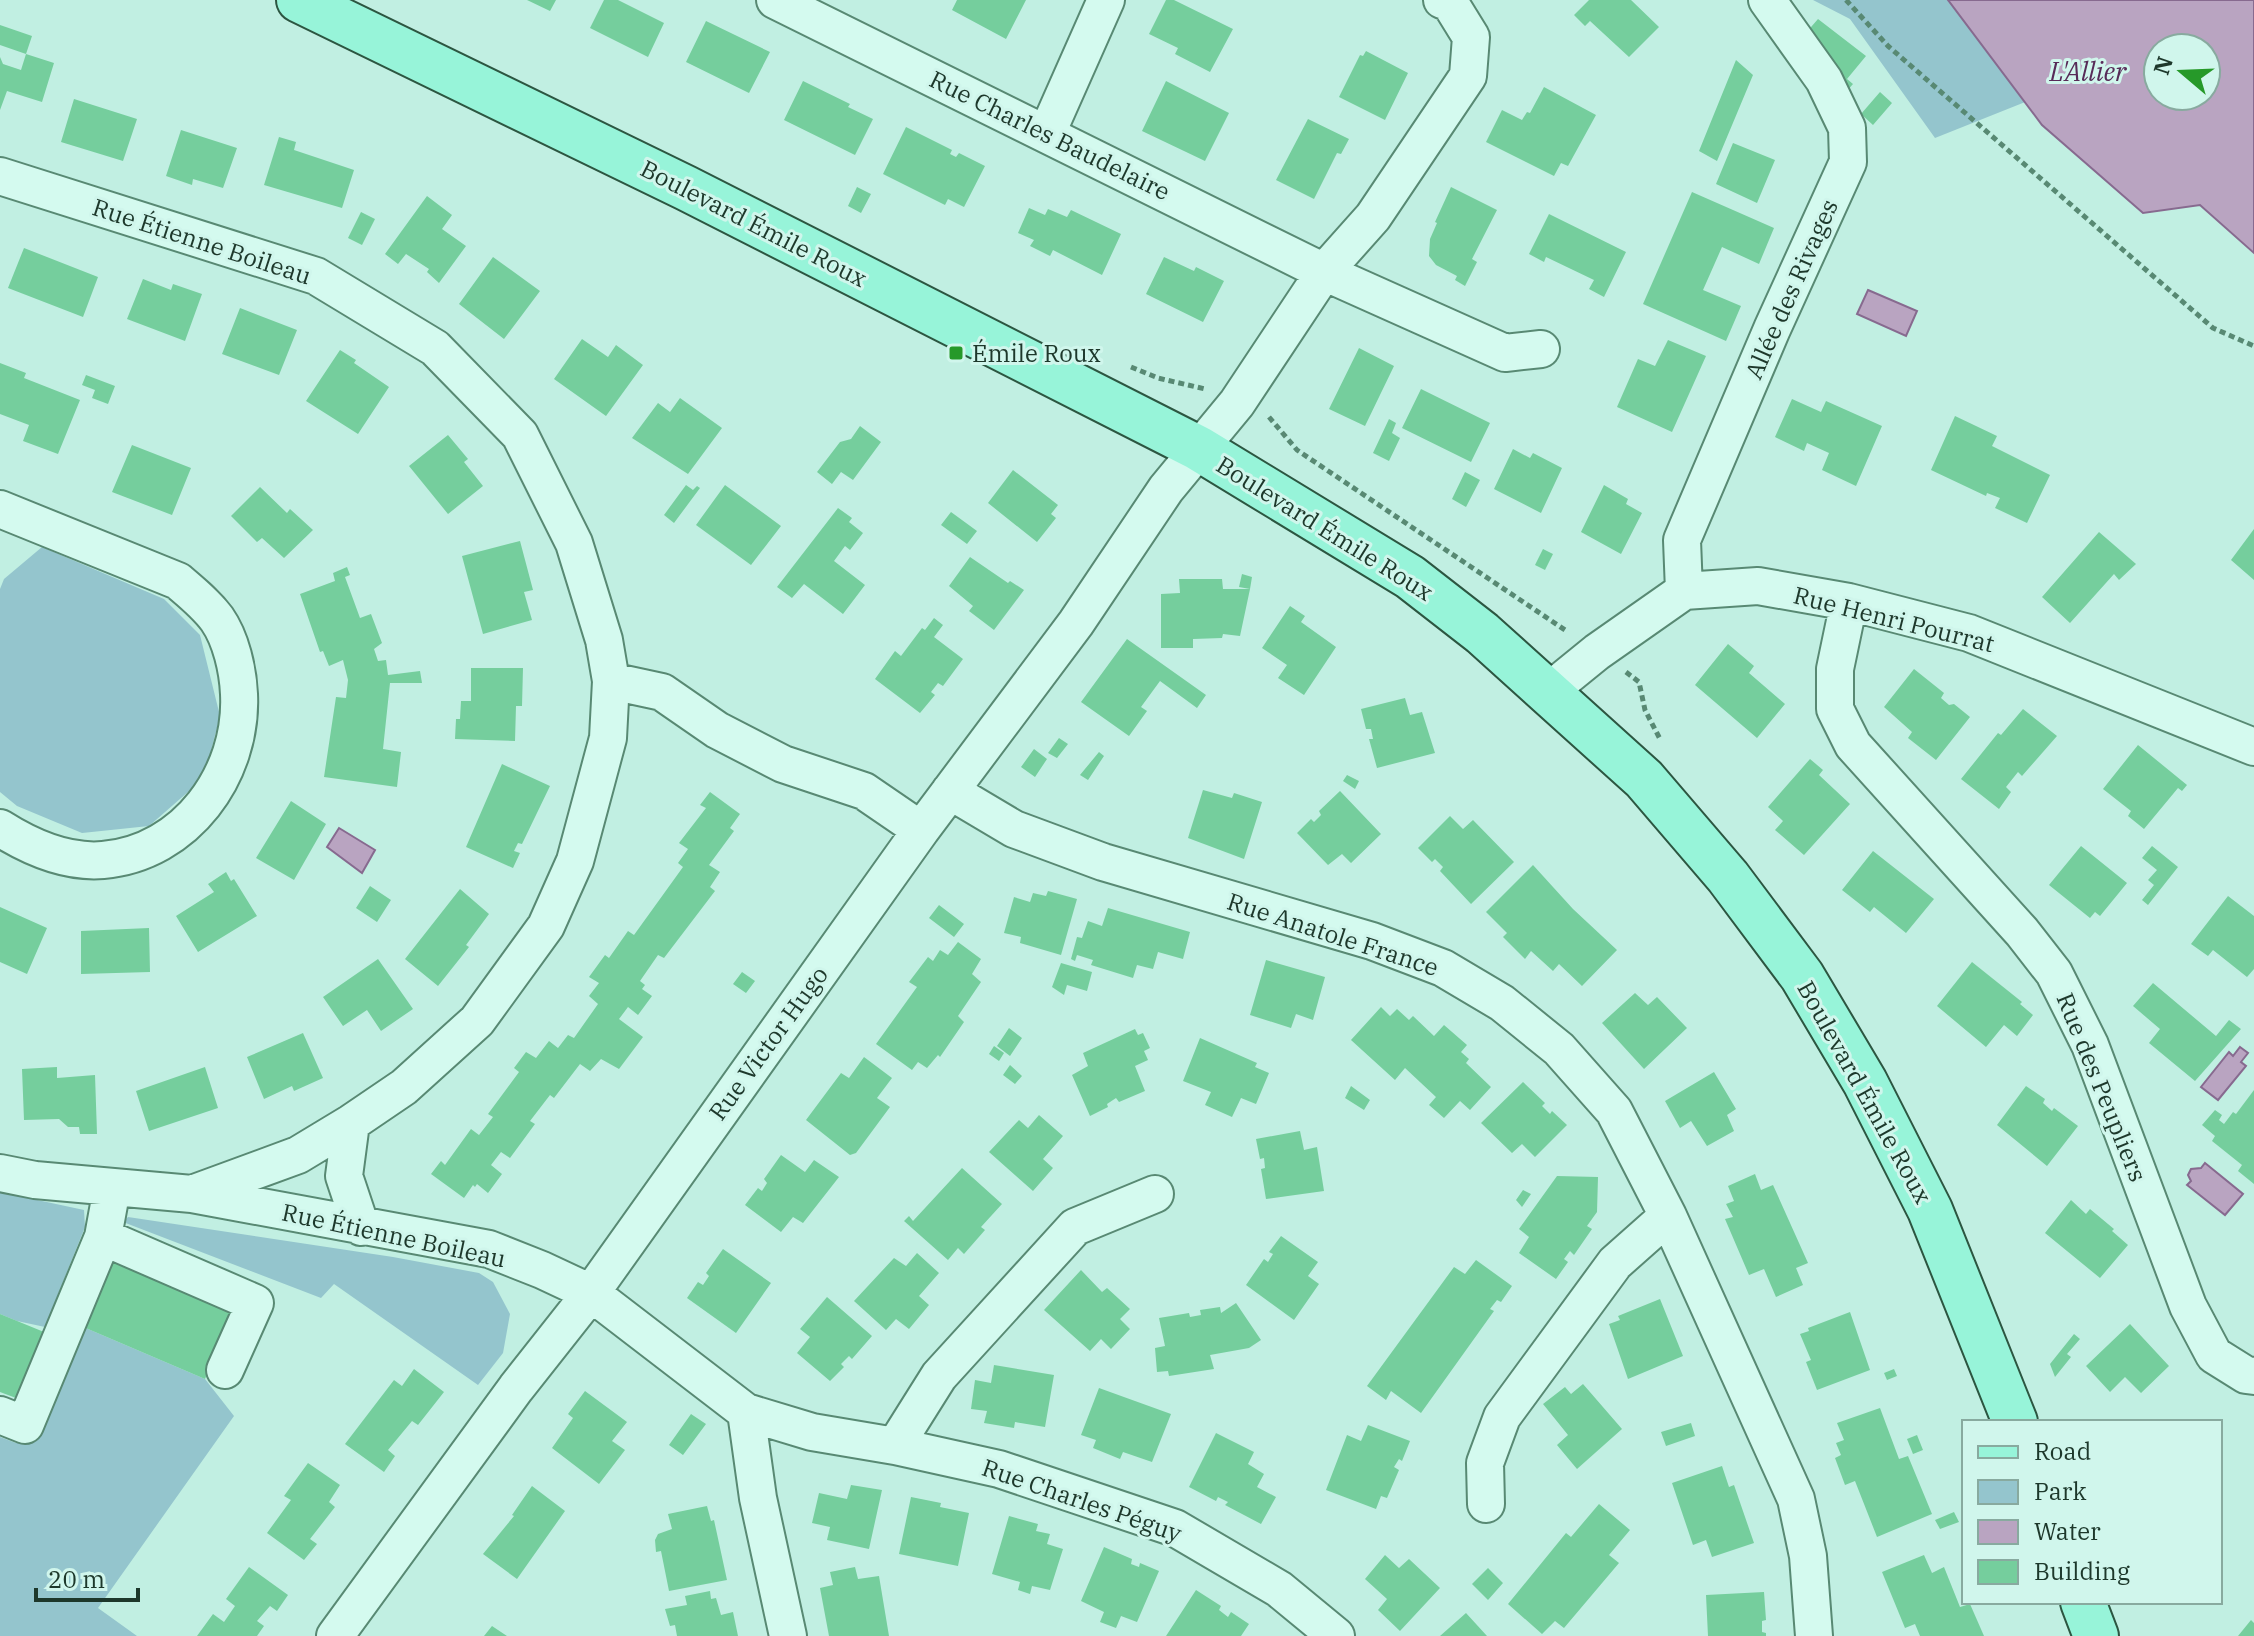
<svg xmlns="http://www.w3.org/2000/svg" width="2254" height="1636" viewBox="0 0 2254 1636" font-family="'IBM Plex Serif',serif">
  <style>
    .green { fill: #94c5cd }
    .water { fill: #b9a4c1; stroke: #876a8f; stroke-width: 2; fill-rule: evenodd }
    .building { fill: #75ce9d }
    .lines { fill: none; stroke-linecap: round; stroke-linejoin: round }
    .minor-casing { stroke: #588973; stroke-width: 40 }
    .major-casing { stroke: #2c5641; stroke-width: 48 }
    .path { stroke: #588973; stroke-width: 5; stroke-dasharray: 6 4; stroke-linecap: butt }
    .minor { stroke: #d4faef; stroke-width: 36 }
    .major { stroke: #97f4d9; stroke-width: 44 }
    .poi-dot { fill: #269929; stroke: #d0f6ec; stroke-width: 3 }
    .labels { text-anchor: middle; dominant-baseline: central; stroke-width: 6; stroke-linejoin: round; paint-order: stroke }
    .street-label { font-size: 24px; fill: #1d382b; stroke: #d0f6ec }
    .poi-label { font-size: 24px; fill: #1d382b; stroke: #d0f6ec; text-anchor: start }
    .water-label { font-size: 26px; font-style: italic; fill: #572b58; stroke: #d0f6ec }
  </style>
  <rect width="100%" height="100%" fill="#c1efe2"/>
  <path class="green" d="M1813,0h441v11l-319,127 -85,-119z
    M42,547l122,52 36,36 20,81 -16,62 -55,48 -67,7 -65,-27 -17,-14v-203l4,-10z
    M0,1192l84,18 1,17 -40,100 -28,-6 -17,-7z
    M128,1217l265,40 86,16 14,9 17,32 -7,39 -25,32 -144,-101 -13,14 -198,-76z
    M81,1326l124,53 29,37 -136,192 39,28h-137v-199l16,6 24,-9z"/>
  <path class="water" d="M1948,0h306v253l-54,-48 -57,8 -101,-88zM2206,48v48h-48v-48z
    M1868,290l49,21 -11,25 -49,-22z
    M339,828l36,22 -13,23 -35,-26z
    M2240,1047l8,6 -7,9 5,4 -28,34 -17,-13 28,-35 4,4z
    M2205,1163l38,31 -18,21 -38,-30 4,-4 -3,-6 3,-6 10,-1z"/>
  <path class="building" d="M527,0h29l-6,11z
    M604,0h14l46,23 -16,34 -58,-29z
    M957,0h69l-20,39 -54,-29z
    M1166,0h8l59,29 -23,43 -35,-18 3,-6 -29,-14z
    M1589,0h42l28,27 -30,30 -39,-36 -5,5 -11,-11z
    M1818,19l48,37 -19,23 6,5 -7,8 -41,-58z
    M706,21l64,31 -21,41 -63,-31z
    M0,25l32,11 -6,18 -26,-9z
    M1366,51l42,22 -23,47 -46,-23 21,-42 3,1z
    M26,54l28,9 -12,39 -35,-11 -7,19v-53l3,7 18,6z
    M1736,60l17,15 -36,86 -18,-10z
    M803,81l47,23 -2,3 25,12 -18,36 -71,-35z
    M1166,81l63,32 -24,48 -63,-30z
    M1544,87l52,28 -28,51 -7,-3 -7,13 -68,-34 16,-32 20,10 5,-8 3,1z
    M1880,92l12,11 -19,22 -12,-11z
    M74,99l63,20 -14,42 -62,-19z
    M1308,119l41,20 -8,15 -4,-1 -23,46 -38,-19z
    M906,127l46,23 -2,4 6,3 3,-4 26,13 -21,41 -16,-8 -3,6 -62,-31z
    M181,130l56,18 -14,40 -30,-9 -1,6 -26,-9z
    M279,137l17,5 -2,8 60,20 -12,38 -78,-23z
    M1733,143l42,17 -18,43 -41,-19z
    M857,187l14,7 -10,19 -13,-7z
    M1451,187l46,23 -25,49 5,3 -12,24 -10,-6 2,-4 -21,-11 -7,-9 1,-17 7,-16 -2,-1z
    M1692,192l82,36 -15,36 -37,-17 -19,43 38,16 -15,35 -83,-37z
    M427,196l25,19 -10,14 24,17 -27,37 -12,-11 2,-3 -23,-15 -8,10 -13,-10z
    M1029,208l16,7 3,-6 19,8 4,-7 50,24 -19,41 -49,-25 -3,6 -20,-10 4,-6 -16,-7z
    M361,212l14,7 -13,26 -14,-7z
    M1549,214l77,38 -22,45 -15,-8 5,-9 -48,-23 -2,5 -15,-8z
    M24,248l74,29 -15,40 -75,-29z
    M493,257l47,34 -36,48 -45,-35z
    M1164,257l30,14 2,-4 28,14 -21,41 -57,-28z
    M143,279l28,11 2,-6 29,10 -17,47 -58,-22z
    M240,308l57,22 -18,45 -57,-21z
    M582,339l26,18 8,-12 27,20 -37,51 -52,-37z
    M1668,340l38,16 -34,76 -55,-25 21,-48 17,7z
    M1359,348l35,18 -29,60 -36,-17z
    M340,350l16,10 -2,3 35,24 -31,47 -52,-33z
    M0,363l26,10 -2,5 56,22 -22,54 -35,-13 6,-16 -29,-11z
    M86,375l29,11 -7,18 -16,-6 3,-8 -13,-5z
    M1421,389l69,34 -19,39 -69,-34z
    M680,398l42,30 -34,46 -56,-36 26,-35 12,9z
    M1792,399l29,13 5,-11 56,25 -26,60 -34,-16 7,-17 -22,-10 -3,8 -29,-14z
    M1955,416l42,20 -5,10 58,29 -23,48 -32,-15 5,-10 -13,-5 -1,3 -55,-26z
    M1389,419l7,4 -4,10 8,5 -11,23 -16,-8z
    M860,426l21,16 -28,38 -12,-8 -9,12 -15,-12 23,-30 11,-3z
    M448,435l20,24 -4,3 19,24 -35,28 -39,-48z
    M132,445l59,23 -19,47 -60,-23z
    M1513,449l17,9 3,-5 29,15 -21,45 -47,-24z
    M1013,470l45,35 -7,9 5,4 -19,24 -49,-39z
    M1465,472l15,8 -14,27 -14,-8z
    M686,485l7,5 4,-4 3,2 -26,35 -10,-8z
    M725,485l56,41 -30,39 -55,-40z
    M1604,485l24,14 -2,5 16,9 -21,41 -40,-22z
    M260,487l27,26 3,-4 23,21 -29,28 -22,-20 -5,4 -26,-26z
    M838,508l14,10 -3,4 14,11 -13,17 -5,-4 -11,15 31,24 -22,29 -39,-30 -12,14 -15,-11z
    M951,512l26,19 -10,13 -26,-19z
    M2254,529v51l-23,-20z
    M2099,532l37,32 -17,16 -5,-6 -44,49 -28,-26z
    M520,541l13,49 -9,2 8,28 -49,14 -21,-78z
    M1543,549l10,5 -8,16 -10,-5z
    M970,557l38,26 2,-2 14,9 -30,40 -25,-19 4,-5 -24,-20z
    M347,567l3,8 -5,2 15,41 11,-4 11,29 -8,6 4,12 8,-1 2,15 32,-4 2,12h-32l-7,66 18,3 -4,35 -73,-10 12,-80 10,1 2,-18 -5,-20 -14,6 -6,-15 -3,1 -20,-58 35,-13 -2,-8z
    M1242,574l10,3 -2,12 -10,47 -17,-2 -1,4 -29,1v9h-32v-54l19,-1 -1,-14h43l1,10h27l-11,-2z
    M1290,606l15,10 -4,6 35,25 -32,48 -26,-17 9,-13 -25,-17z
    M934,618l9,7 -9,12 29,22 -20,27 -5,-3 -7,9 4,3 -15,18 -45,-34 20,-28 6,5 21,-28 3,2z
    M1127,639l79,56 -9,13 -37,-27 -19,26 6,4 -18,25 -48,-34z
    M1728,644l26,22 -5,7 36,31 -28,34 -62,-53z
    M471,668h52l-1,38h-6l-1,35 -60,-2 1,-20h4l1,-18h10z
    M1914,669l30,24 -3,5 8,7 5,-1 16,13 -34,43 -28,-22 4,-6 -28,-25z
    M1405,698l5,17 12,-3 13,41 -58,15 -8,-29h4l-2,-10h-5l-5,-20z
    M2023,709l34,27 -35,40 -4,-4 -12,15 5,5 -12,17 -38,-30 37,-46 3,2z
    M1059,738l9,6 -11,14 -9,-5z
    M2138,745l49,40 -5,6 -4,-3 -34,41 -16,-13 3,-5 -28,-22z
    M1034,749l13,10 -12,18 -14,-10z
    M1099,752l5,4 -16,24 -8,-5z
    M1810,759l13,11 -4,5 31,29 -46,51 -29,-25 8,-9 -15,-14z
    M502,764l48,22 -28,58 -4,-1 -4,8 6,2 -7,15 -47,-21z
    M1347,775l12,6 -4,8 -12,-8z
    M1203,790l29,8 2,-5 28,9 -18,57 -56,-21z
    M1340,791l41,43 -30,29 -9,-9 -14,11 -31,-32 14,-14 3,3 7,-7 -2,-4z
    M710,792l30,22 -10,14 4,3 -25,34 11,7 -10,15 5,4 -51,67 -6,-3 -18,26 5,4 -3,4 10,7 -14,19 -10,-8 -9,12 24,18 -24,32 -18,-10 -11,12 -10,-7 -26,34 -4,-3 -20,26 5,3 -25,34 -9,-6 -10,13 11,9 -14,19 -11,-9 -2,3 -2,-2 -9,13 -33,-24 10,-13 4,4 26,-36 8,6 14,-18 -5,-3 31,-42 -5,-4 12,-16 10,6 13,-17 9,7 10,-13 6,3 24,-34 -9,-8 10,-13 -10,-6 16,-22 4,3 19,-27 6,4 49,-68 -5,-4 10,-14 -9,-6 27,-35 -6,-3z
    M291,801l35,23 -32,56 -38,-22z
    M1450,816l13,13 10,-9 41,42 -43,42 -31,-33 3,-4 -8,-8 -3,3 -14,-14z
    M2081,846l46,37 -27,33 -5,-4 -5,6 -41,-33z
    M2152,846l26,21 -30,38 -6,-5 12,-15 -6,-5 9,-10 -15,-12z
    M1873,851l61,48 -28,34 -32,-26 -4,5 -28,-22z
    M1533,865l40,44 44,41 -35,36 -23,-22 -6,7 -22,-20 -6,8 -22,-22 4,-4 -21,-21z
    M226,872l5,9 3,-2 23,37 -59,36 -22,-36 38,-24 -6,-8z
    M370,886l21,14 -14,22 -21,-14z
    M460,889l29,25 -23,31 3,2 -31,39 -33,-27z
    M1048,891l29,8 -16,56 -41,-12 1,-6 -17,-4 10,-36 16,5 3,-9 13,3z
    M2228,896l26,20v53l-7,8 -34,-27 -5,6 -17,-12z
    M939,905l25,19 -10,13 -25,-19z
    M0,907l47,21 -20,46 -27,-12z
    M1108,908l82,24 -7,27 -25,-7 -5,17 -16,-4 -4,13 -42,-13 2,-5 -16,-5 -2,6 -4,-2 6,-22 5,1 6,-17 14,5z
    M149,928l1,44 -69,2v-43z
    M958,942l23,17 -9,15 9,8 -23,34 6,6 -24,35 -2,-2 -11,13 -9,-6 -6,8 -36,-26 41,-57 -8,-5 19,-25 5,4 7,-11 8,5z
    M378,959l35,50 -32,22 -14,-21 -24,16 -20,-29z
    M1266,960l59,17 -12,43 -17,-6 -5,14 -41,-13z
    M1972,962l50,40 -2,2 13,11 -16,21 -13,-11 -18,22 -49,-41z
    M1061,963l31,9 -5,19 -20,-6 -3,10 -12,-8z
    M742,972l13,9 -9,12 -13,-9z
    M2153,983l63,53 13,-16 12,9 -46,52 -46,-38 11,-14 -27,-23z
    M1635,993l13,12 9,-8 30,31 -43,41 -42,-46z
    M1381,1007l9,9 7,-7 12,11 4,-4 21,20 10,-11 23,20 -6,7 8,7 -3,4 25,24 -21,23 -10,-9 -16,17 -15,-13 7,-8 -31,-29 -10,12 -44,-40z
    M1009,1028l13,10 -12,18 -13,-10z
    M1135,1029l3,6 5,-2 7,15 -6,3 4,9 -13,6 10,25 -26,11 -3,-4 -9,6 1,3 -18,9 -18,-41 16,-9 -5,-13z
    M303,1033l20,45 -29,13 -2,-5 -28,13 -17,-42z
    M1200,1038l57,25 -2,4 14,6 -13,31 -15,-6 -9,19 -27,-12 6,-13 -28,-11z
    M994,1046l10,7 -5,8 -10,-7z
    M864,1057l28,21 -15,20 13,9 -34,46 -6,2 -44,-35 35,-47 8,5z
    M1010,1065l12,11 -7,8 -12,-9z
    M57,1067v11l38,-3 2,59h-17l-1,-7h-11l-9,-8 -35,1 -2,-51z
    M205,1067l13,41 -69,23 -13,-40z
    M1714,1072l22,37 -9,6 7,16 -27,15 -16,-25 -11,7 -15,-27z
    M1523,1082l22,21 -3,3 8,8 2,-3 15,14 -32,32 -13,-13 -10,9 -31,-30z
    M1351,1086l19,14 -6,10 -19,-12z
    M2026,1086l19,13 -2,4 9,8 2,-3 24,18 -31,40 -50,-41z
    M2254,1090v94l-16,-13 4,-6 -30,-24 3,-5 -13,-11 13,-15 7,5 -3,5 5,4 9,-12 3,2z
    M1039,1115l24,21 -20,23 10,9 -20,23 -44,-39 30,-32 9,8z
    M1300,1131l4,19 13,-3 7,44 -58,8 -5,-30 4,-1 -1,-10 -4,1 -4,-20z
    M781,1155l24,17 9,-12 25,17 -36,46 -10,-6 -12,15 -36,-27 13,-17 4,3 5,-8 -3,-4z
    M962,1168l40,36 -21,23 4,3 -21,24 -6,-6 -10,12 -44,-39 5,-5 4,5z
    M1755,1174l6,16 12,-5 35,78 -12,5 7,17 -27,12 -12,-28 -15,6 -24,-56 8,-2 -7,-13 8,-3 -6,-15z
    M1557,1176l41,1 -1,35 -10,14 5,3 -18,26 -4,-4 -6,8 4,3 -12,17 -37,-26 10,-16 -10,-8z
    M1523,1190l8,4 -9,13 -6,-7z
    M2071,1200l15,14 4,-5 24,20 -2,2 16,14 -28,33 -55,-45z
    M1281,1236l37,26 -10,14 11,8 -25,36 -48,-35 18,-26 4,3 5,-8 -4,-2z
    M723,1249l48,34 -35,50 -49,-35 11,-16 5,3 6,-9 -3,-3z
    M917,1253l22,20 -20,23 10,9 -20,24 -13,-10 -10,11 -32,-29 40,-43 12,8z
    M109,1259l124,53 -28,67 -124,-53z
    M1476,1260l36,26 -11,16 -4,-2 -7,9 4,2 -73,102 -30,-22 -5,9 -19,-14 87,-119 11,7z
    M1081,1270l21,22 5,-4 23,21 -10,10 10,10 -19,20 -10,-10 -11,12 -46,-41z
    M827,1297l45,39 -20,23 -3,-3 -8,8 3,3 -14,14 -33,-28 13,-16 -10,-8z
    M1660,1299l23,57 -55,23 -19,-55 11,-4 -2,-4z
    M1236,1303l25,37 -12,8 -39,7 4,14 -45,7 -1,-5 -11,1 -2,-24 10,-2 -6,-28 30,-5 1,4 11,-2 -1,-5 20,-3 1,6z
    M1850,1312l20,58 -53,20 -11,-28 5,-2 -11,-26 9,-3 -1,-3z
    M0,1314l44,18 -28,66 -16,-6z
    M2130,1324l39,42 -28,27 -16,-16 -15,15 -24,-26z
    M2074,1334l6,5 -13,15 4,3 -16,20 -5,-13z
    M994,1365l60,10 -9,52 -30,-5 -1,6 -30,-5 3,-12 -16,-2 4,-29 16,3z
    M414,1369l30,23 -26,33 -6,-4 -24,29 7,6 -11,16 -39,-28 49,-64 8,6z
    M1894,1369l3,7 -10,4 -3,-7z
    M1583,1384l39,45 -45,40 -20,-24 11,-10 -25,-31 22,-17 6,7z
    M1099,1388l72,26 -19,48 -29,-10 -3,7 -27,-11 3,-8 -15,-5z
    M585,1391l42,31 -15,19 13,9 -26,34 -47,-36 21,-30 -5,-4z
    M1880,1408l19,51 9,-3 24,58 -55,23 -22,-56 -10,4 -10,-27 6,-3 -5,-12 8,-3 -7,-17z
    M691,1414l15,10 -23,31 -14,-10z
    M1691,1423l4,13 -29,10 -5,-14z
    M1368,1425l42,16 -8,20 -3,-2 -5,8 5,3 -12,28 -6,-2 -5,13 -50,-19 21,-55 14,6z
    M1216,1433l38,19 -6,12 16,10 -7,13 19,10 -15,27 -36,-19 3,-3 -10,-5 -2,4 -27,-14z
    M1917,1435l6,15 -10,4 -6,-15z
    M308,1463l32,22 -11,17 6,5 -25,32 7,5 -13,16 -37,-27 24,-33 -7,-4z
    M1722,1466l7,21 5,-2 20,58 -42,14 -6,-17 -13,5 -21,-62z
    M851,1485l31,5 -13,59 -42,-9 3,-13 -18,-4 7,-30 28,6z
    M532,1486l33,25 -48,68 -34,-25 31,-38 -2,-1z
    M911,1497l30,6 -1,4 29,6 -11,53 -59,-12z
    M1599,1504l31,26 -21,25 10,8 -55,65 -9,-7 -13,13 -34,-30 58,-71 5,4z
    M707,1506l4,15 3,-1 13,60 -58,11 -8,-40 -5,1 -1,-12 3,-6 14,-5 -4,-15z
    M1954,1512l5,10 -19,7 -5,-9z
    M1009,1516l29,8 -2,7 14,3 -3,10 16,5 -13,41 -18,-4 -2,8 -12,-4 2,-8 -28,-8z
    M1104,1547l28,12 -1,5 8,3 1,-4 19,8 -22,51 -16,-6 -5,12 -16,-6 4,-10 -23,-11z
    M1385,1555l14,13 10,-9 31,29 -40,43 -22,-21 9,-11 -22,-20z
    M1924,1555l8,18 12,-6 16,40 10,-3 14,32h-64l-5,-12 -10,4 -23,-56z
    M249,1567l39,28 -11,16 -7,-5 -13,15 7,5 -7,10h-60l16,-22 11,8 11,-16 -9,-7z
    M855,1567l3,12 21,-3 10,60h-60l-9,-48 13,-3 -3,-13z
    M1488,1568l15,15 -15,17 -16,-16z
    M1196,1590l25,16 -2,4 9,7 3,-5 18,12 -8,12h-75z
    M710,1591l1,8 5,-1 5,17 12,-3 5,24h-61l-2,-11 -5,1 -5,-17 22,-4 -2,-9z
    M1764,1592l2,28 -4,1v11l4,1v3h-58l-2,-41z
    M1466,1613l21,23h-47z
    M2251,1620l3,3v13h-16z
    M492,1626l15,10h-23z"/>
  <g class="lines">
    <g class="minor-casing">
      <path id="minor" d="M775,0l549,272 181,81 36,-4
        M1047,133l59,-133
        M0,176l316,100 119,72 85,87 54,108 30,97 7,41 -3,57 -33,123 -29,65 -69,95 -73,66 -53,36 -53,32 -106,39
        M0,509l178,72c14,12 28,23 39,38 14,20 21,51 22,75 4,80 -53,159 -136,166 -36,3 -73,-13 -103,-32
        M1684,591l-2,-51 90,-211 76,-167 -1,-34 -23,-48 -57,-80
        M1849,602l-14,67v40l18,36 169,187 32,41 36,72 98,261 26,49 32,20 8,1
        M611,681l51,11 55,38 66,34 81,27 57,39
        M1549,691l48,-39 87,-61 74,-5 91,16 120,31 285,114
        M950,791l64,38 89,33 269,79 71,27 59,35 57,46 55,62 54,105 128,283 12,57 6,80
        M351,1123l-7,53 17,51
        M0,1173l35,7 157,14 297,55 53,21 49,23 155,119 12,86 30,138
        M103,1237l152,66 -30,67
        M746,1412l66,20 83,14 104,23 176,59 104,61 57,47
        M0,1415l25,10 78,-188 9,-49
        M895,1446l44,-70 136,-149 80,-33
        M1486,1504l-1,-41 17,-46 113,-154 53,-47
        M335,1636l181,-248 75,-95 330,-463 155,-207 90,-134 71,-86 87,-131 49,-55 95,-141 3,-39 -21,-34 -8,-3"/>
    </g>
    <g class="major-casing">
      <path id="major" d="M299,0l387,188 512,260 212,129 72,56 162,146 84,98 74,99 63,106 65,128 85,212
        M2083,1602l13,34"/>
    </g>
    <path class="path" d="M1846,0l42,46 325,282 41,18
      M1131,367l27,11 47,11
      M1269,417l28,33 271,182
      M1626,672l13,10 6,28 15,29"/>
    <use href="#minor" class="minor"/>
    <use href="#major" class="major"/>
  </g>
  <rect class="poi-dot" x="948" y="345" width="16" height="16" rx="4"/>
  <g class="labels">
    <g class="street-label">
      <text transform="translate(1050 135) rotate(26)">Rue Charles Baudelaire</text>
      <text transform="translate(754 223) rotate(27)">Boulevard Émile Roux</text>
      <text transform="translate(202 241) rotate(18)">Rue Étienne Boileau</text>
      <text transform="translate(1791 289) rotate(-66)">Allée des Rivages</text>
      <text transform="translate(1325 528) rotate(32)">Boulevard Émile Roux</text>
      <text transform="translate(1894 619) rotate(14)">Rue Henri Pourrat</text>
      <text transform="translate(1333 934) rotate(18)">Rue Anatole France</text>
      <text transform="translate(768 1043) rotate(-54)">Rue Victor Hugo</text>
      <text transform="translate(2102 1087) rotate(68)">Rue des Peupliers</text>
      <text transform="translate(1865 1092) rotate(61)">Boulevard Émile Roux</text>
      <text transform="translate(394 1235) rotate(12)">Rue Étienne Boileau</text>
      <text transform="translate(1082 1500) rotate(19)">Rue Charles Péguy</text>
    </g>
    <g class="poi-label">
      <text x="972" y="353">Émile Roux</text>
    </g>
    <g class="water-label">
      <text x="2088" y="71">L'Allier</text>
    </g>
  </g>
  <rect x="1962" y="1420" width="260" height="184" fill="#d0f6ec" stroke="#88aa9f" stroke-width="2"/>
  <rect x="1978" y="1446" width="40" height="12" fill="#97f4d9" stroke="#88aa9f" stroke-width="2"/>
  <text x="2034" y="1460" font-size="24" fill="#1d382b">Road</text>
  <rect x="1978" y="1480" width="40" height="24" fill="#94c5cd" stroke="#88aa9f" stroke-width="2"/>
  <text x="2034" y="1500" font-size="24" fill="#1d382b">Park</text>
  <rect x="1978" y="1520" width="40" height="24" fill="#b9a4c1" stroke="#88aa9f" stroke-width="2"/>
  <text x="2034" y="1540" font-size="24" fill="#1d382b">Water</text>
  <rect x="1978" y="1560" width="40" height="24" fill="#75ce9d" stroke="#88aa9f" stroke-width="2"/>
  <text x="2034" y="1580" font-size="24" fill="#1d382b">Building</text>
  <g transform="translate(2182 72) rotate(289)"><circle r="38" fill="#d0f6ec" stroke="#88aa9f" stroke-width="2"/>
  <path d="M0-6L14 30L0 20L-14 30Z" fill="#269929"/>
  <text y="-12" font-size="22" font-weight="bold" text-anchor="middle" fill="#1d382b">N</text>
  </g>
  <path d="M36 1588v12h102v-12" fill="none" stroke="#1d382b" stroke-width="4"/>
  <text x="48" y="1588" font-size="24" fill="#1d382b" stroke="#d0f6ec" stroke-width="6" paint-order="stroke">20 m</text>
</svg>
